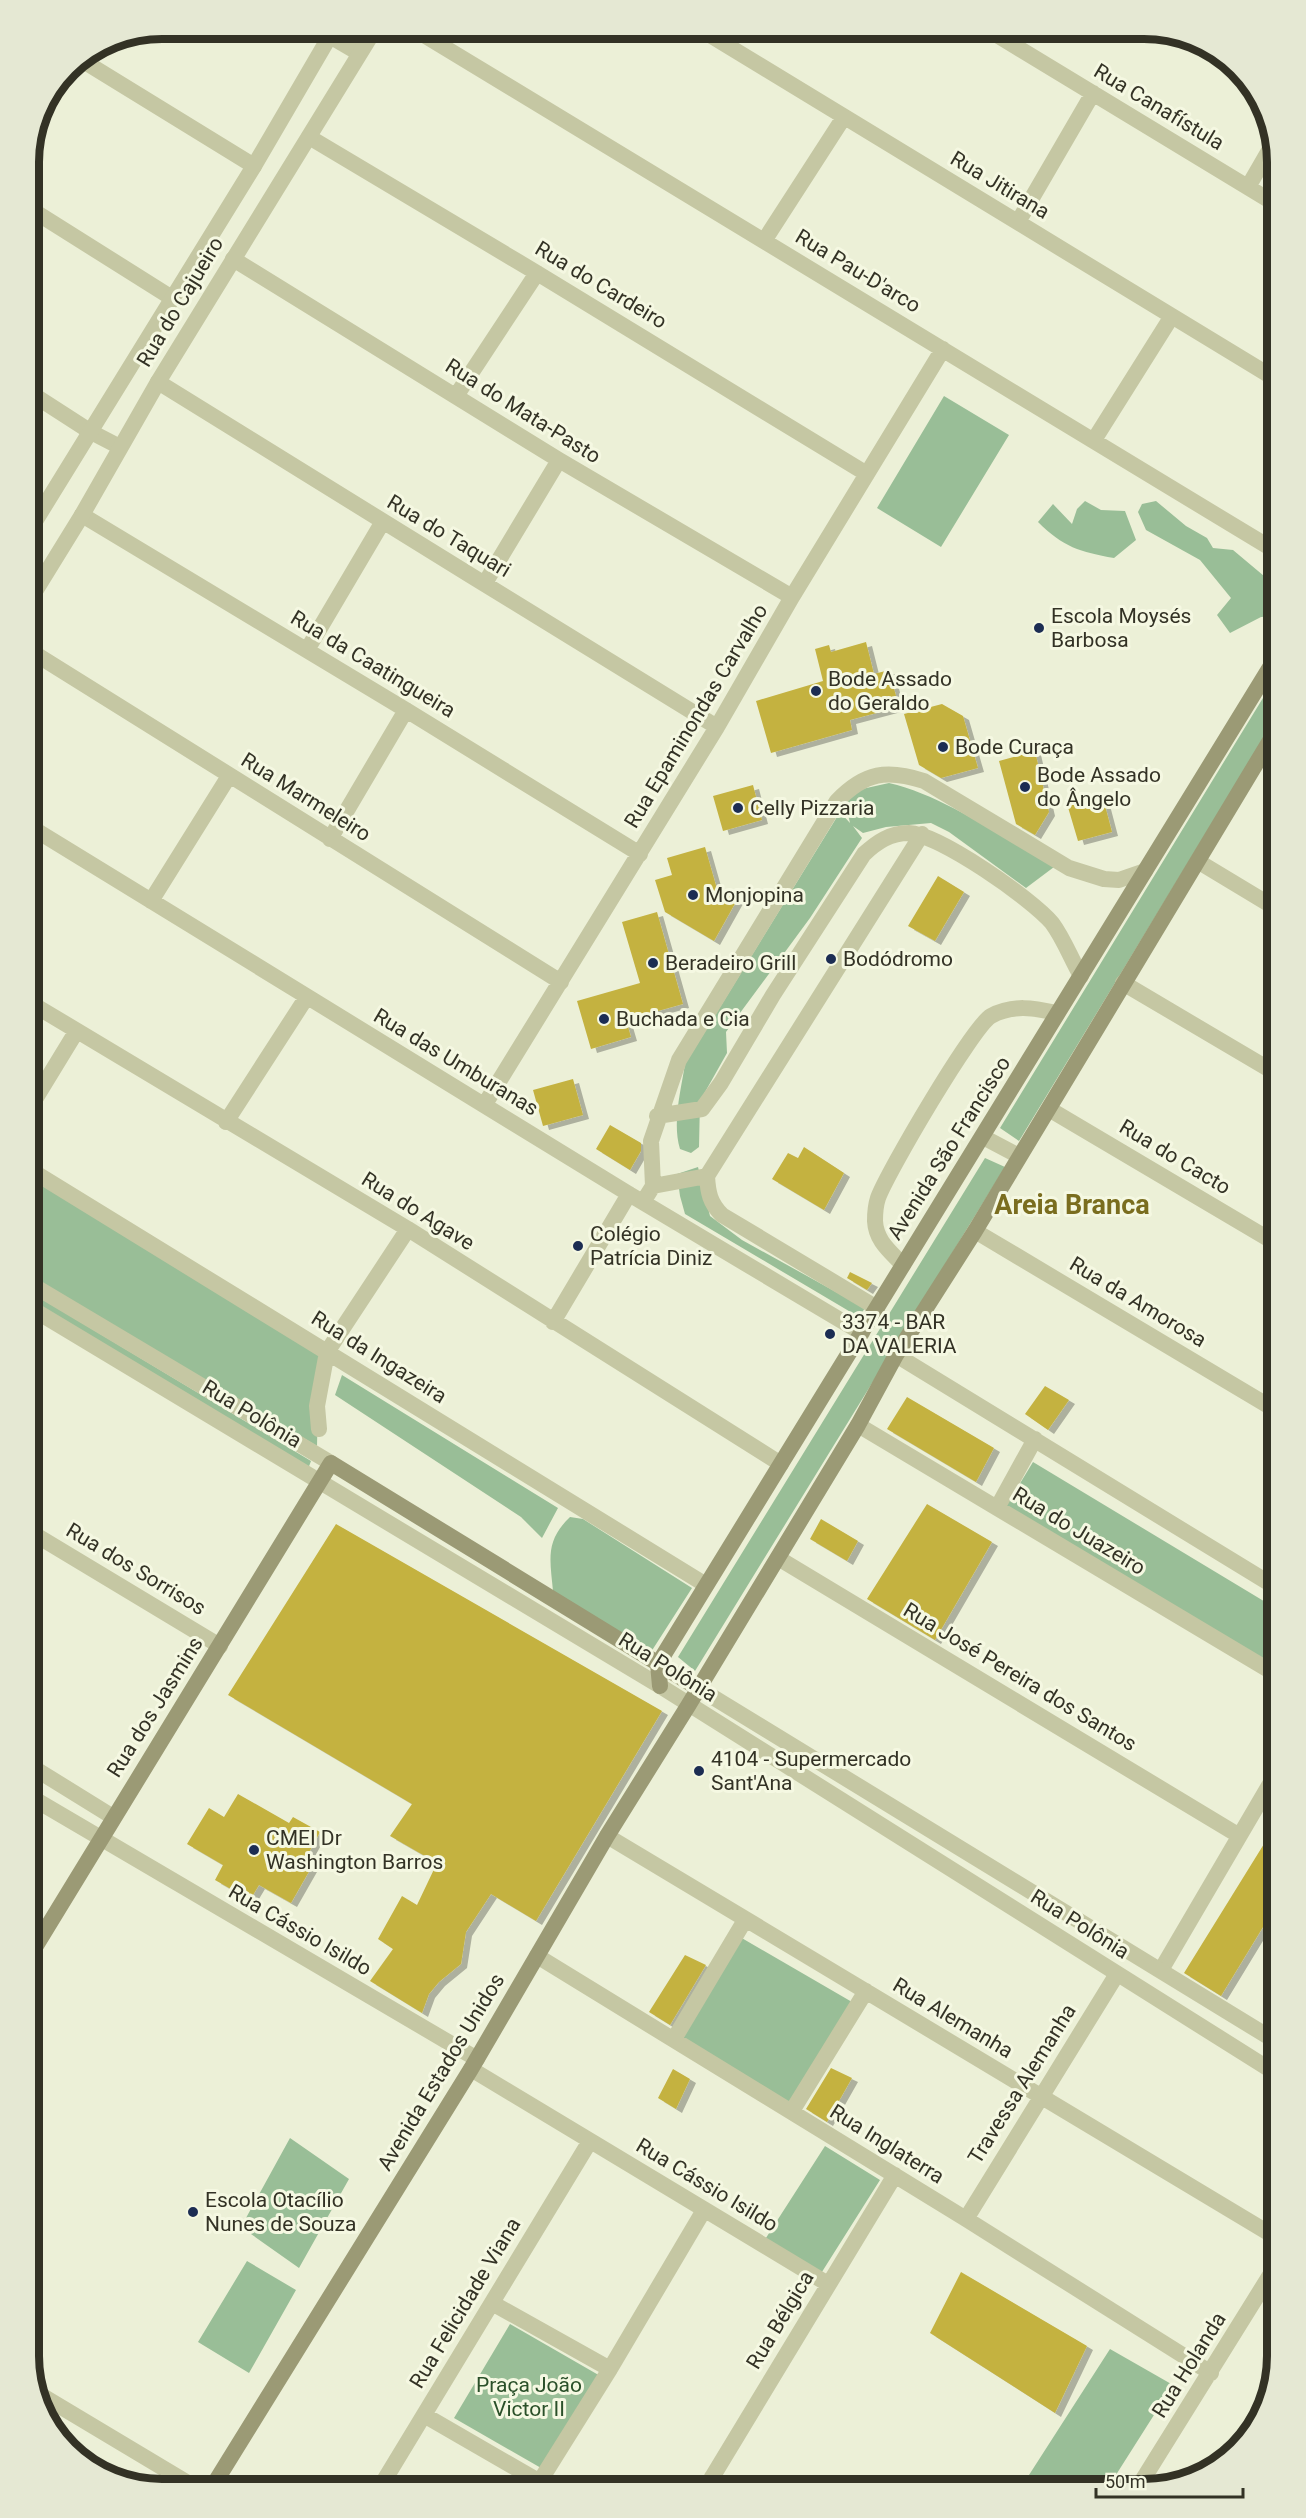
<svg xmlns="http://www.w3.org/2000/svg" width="1306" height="2518" viewBox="0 0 1306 2518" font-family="Roboto,sans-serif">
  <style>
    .green { fill: #99be97 }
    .building { fill: #c4b241; filter: url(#shadow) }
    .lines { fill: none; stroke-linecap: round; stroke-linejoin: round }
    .minor { stroke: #c5c7a3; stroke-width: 16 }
    .tertiary { stroke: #c5c7a3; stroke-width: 16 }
    .secondary { stroke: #9b9a75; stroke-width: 16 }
    .poi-dot { fill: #1c2d53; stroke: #f5f8e2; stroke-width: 2 }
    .labels { text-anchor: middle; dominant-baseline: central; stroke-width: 6; stroke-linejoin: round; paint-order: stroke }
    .street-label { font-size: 21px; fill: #333225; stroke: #f5f8e2 }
    .poi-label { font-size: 21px; fill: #333225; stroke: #f5f8e2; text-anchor: start }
    .park-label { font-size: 21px; fill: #2a5029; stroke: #f5f8e2 }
    .district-label { font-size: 27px; font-weight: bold; fill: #7a6d1f; stroke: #f5f8e2 }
    .rim { fill: none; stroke: #333225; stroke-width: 8 }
  </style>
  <defs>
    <filter id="shadow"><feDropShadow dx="6" dy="4" stdDeviation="0" flood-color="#0004"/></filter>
  </defs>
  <rect width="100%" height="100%" fill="#ecf0d7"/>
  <path class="green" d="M944,396l65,39 -68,112 -64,-39z
    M1085,501l16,9 24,1 11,29 -22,18c-34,-6 -51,-11 -76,-36l15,-18 19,20 5,-15z
    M1156,501l30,25 21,12 6,10 20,2 31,26 13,-1v41l-16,1 -31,16 -13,-18 14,-17 -31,-38 -54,-30 -8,-18 4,-8z
    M1277,675v41l-258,425 -19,-13z
    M889,783c56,13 114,55 165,84l-28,21 -77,-56 -18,-9 -45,4 -23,6 -10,-7 9,12 -52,80 -84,114 1,21 -27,48 -1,46 -8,6 -11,-4c-8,-26 1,-59 5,-85l155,-252 10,11 -5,-21 17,-13z
    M985,1158l20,9 -310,504 -17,-14z
    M698,1167l12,49 32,24 123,68 -6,9 -174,-103 -5,-18 -3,-22z
    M29,1173l290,181 -2,92 -288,-169z
    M29,1291l282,170 -3,8 -279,-167z
    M342,1375l216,133 -16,30 -21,-21 -186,-122z
    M1033,1462l244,147v65l-272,-166z
    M570,1517l13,2 109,69 -41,64 -98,-61c-3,-32 -8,-50 17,-74z
    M740,1937l112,65 -60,105 -112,-71z
    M290,2138l59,41 -50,89 -58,-41z
    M825,2146l55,34 -60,95 -56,-34z
    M247,2261l49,29 -47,83 -51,-31z
    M510,2324l92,53 -54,95 -94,-54z
    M1110,2349l63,36 -66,104h-87z"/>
  <path class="building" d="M866,642l8,32 15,-4 10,37 -49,13 2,10 -81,23 -15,-52 67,-20 -8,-32 14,-4 2,7z
    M942,704l21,12 15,52 -37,10 -22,-13 -15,-51z
    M1035,751l14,61 -14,23 -19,-11 -17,-63z
    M753,785l9,35 -39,11 -10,-35z
    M1102,794l10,38 -34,9 -11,-37z
    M705,847l12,42 20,11 -23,41 -49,-29 -10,-32 17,-5 -5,-17z
    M938,876l26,16 -29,49 -27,-15z
    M657,912l26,92 -57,16 5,17 -40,12 -14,-48 63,-18 -18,-61z
    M573,1079l10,36 -40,11 -10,-36z
    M610,1125l31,18v8l-11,19 -34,-21z
    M804,1147l40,26 -20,37 -52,-31 16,-26 10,5z
    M850,1272l22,11 -5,7 -20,-12z
    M1045,1386l24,14 -21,30 -23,-16z
    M907,1397l87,51 -18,34 -89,-53z
    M927,1504l65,38 -57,98 -68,-41z
    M821,1519l37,22 -11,20 -37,-22z
    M336,1524l326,187 -126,210 -45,-27 -25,38 -5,32 -22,18 -10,12 -7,19 -52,-32 23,-32 -15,-10 24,-43 15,9 20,-42 -47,-27 22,-32 -184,-109z
    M238,1794l51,29 4,-6 27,15 -13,24 8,5 -24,42 -32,-18 -9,15 -35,-20 8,-15 -36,-21 22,-36 15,9z
    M1277,1823v81l-56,92 -37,-23z
    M685,1955l21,10 -36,60 -21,-13z
    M831,2068l21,10 -25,44 -21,-13z
    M673,2069l17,10 -14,30 -18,-11z
    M961,2272l126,74 -32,67 -125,-80z"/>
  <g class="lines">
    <path class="minor" d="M318,29l41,24
      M414,29l863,523
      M700,29l577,351
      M987,29l290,176
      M80,59l174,107
      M309,137l228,136 330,201
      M1248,187l26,-45
      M29,208l143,90
      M1018,222l75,-129
      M764,241l80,-124
      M233,259l326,201 233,137
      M158,382c185,116 373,230 559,345
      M29,392l62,40 29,15
      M456,396l81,-123
      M1094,440l78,-124
      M82,515l324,195 234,144
      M485,583l74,-123
      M29,650l532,332
      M307,650l75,-127
      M29,826l600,368 233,139
      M330,839l76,-129
      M1199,862l78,47
      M151,901l78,-125
      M1123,983l154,91
      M29,1002l379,227 373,235
      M485,1104l232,-377 75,-130 151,-248
      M29,1109l47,-77
      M1049,1109l228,135
      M657,1116l45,-7 19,-26 52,-88 91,-141c13,-12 26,-21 45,-21 30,1 123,66 143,90 12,16 19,36 29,53
      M226,1122l80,-124
      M983,1137l36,19
      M29,1169l677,416
      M653,1186l54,-10
      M643,1202l10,-16 -2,-45 28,-81 158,-259c28,-29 50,-32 87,-20l145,87 35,11 15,1 26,-9
      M975,1231l302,180
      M903,1265c-13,-14 -27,-24 -28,-44 0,-7 1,-17 3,-23 9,-25 95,-172 113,-182 22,-12 43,-8 66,-3
      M877,1308l-155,-93c-12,-12 -14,-22 -15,-39l215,-342
      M553,1322l76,-128
      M896,1355l381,233
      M858,1425l419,250
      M319,1429l-2,-23 10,-54 81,-123
      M997,1508l38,-69
      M29,1531l191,115
      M778,1558l460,277
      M29,1765l84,52
      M29,1796l448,263
      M607,1836l670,402
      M537,1956l429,263 245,154
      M1161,1970l116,-198
      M674,2039l71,-119
      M471,2069l357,215
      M792,2111l74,-120
      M966,2219l151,-245
      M492,2303l118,66
      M36,2392l162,97
      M424,2415l116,67
      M712,2477l21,12
      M379,2489l211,-348
      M535,2489l75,-120 94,-159
      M705,2489l190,-314
      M1137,2489l140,-225"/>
    <path class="tertiary" d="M29,531l225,-365 80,-137
      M29,601l53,-86 76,-133 217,-353
      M29,1283l302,180
      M29,1307l631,379 617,388
      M698,1688l579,354"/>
    <path class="secondary" d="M660,1686l-2,-22 619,-1008
      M29,1957l302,-494 367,225
      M211,2489l260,-420 136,-233 81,-130 170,-281 38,-70 79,-124 302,-502"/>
  </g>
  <g class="poi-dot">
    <circle cx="1039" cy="628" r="6"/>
    <circle cx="816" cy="691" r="6"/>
    <circle cx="943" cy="747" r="6"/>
    <circle cx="1025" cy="787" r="6"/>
    <circle cx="738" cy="808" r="6"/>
    <circle cx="693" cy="895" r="6"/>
    <circle cx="831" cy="959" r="6"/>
    <circle cx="653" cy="963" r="6"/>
    <circle cx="604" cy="1019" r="6"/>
    <circle cx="578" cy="1246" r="6"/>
    <circle cx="830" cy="1334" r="6"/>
    <circle cx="699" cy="1771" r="6"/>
    <circle cx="254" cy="1850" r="6"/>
    <circle cx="193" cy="2212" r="6"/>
  </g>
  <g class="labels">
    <g class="street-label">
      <text transform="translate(1159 107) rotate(31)">Rua Canafístula</text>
      <text transform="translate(1000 185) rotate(31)">Rua Jitirana</text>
      <text transform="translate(858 271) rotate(31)">Rua Pau-D'arco</text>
      <text transform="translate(601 285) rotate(31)">Rua do Cardeiro</text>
      <text transform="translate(180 302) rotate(-59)">Rua do Cajueiro</text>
      <text transform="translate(523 411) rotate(32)">Rua do Mata-Pasto</text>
      <text transform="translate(449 536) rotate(31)">Rua do Taquari</text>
      <text transform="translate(373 664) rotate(31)">Rua da Caatingueira</text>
      <text transform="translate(696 716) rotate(-59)">Rua Epaminondas Carvalho</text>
      <text transform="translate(306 797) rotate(32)">Rua Marmeleiro</text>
      <text transform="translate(456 1062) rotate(31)">Rua das Umburanas</text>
      <text transform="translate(949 1148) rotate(-58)">Avenida São Francisco</text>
      <text transform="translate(1175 1157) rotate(31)">Rua do Cacto</text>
      <text transform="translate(418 1211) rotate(32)">Rua do Agave</text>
      <text transform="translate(1138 1302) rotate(31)">Rua da Amorosa</text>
      <text transform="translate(379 1357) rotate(32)">Rua da Ingazeira</text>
      <text transform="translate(252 1414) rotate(31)">Rua Polônia</text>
      <text transform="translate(1079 1531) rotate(31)">Rua do Juazeiro</text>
      <text transform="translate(136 1569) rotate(31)">Rua dos Sorrisos</text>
      <text transform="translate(668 1667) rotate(32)">Rua Polônia</text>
      <text transform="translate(1020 1677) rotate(31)">Rua José Pereira dos Santos</text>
      <text transform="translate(155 1707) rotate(-58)">Rua dos Jasmins</text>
      <text transform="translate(1080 1924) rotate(32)">Rua Polônia</text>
      <text transform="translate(300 1930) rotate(30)">Rua Cássio Isildo</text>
      <text transform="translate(953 2018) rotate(31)">Rua Alemanha</text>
      <text transform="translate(441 2072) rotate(-59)">Avenida Estados Unidos</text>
      <text transform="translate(1022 2084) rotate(-58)">Travessa Alemanha</text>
      <text transform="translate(887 2144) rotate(32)">Rua Inglaterra</text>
      <text transform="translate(707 2185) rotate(31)">Rua Cássio Isildo</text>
      <text transform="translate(465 2303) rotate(-59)">Rua Felicidade Viana</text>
      <text transform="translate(780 2320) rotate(-59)">Rua Bélgica</text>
      <text transform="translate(1189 2365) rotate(-58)">Rua Holanda</text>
    </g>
    <g class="poi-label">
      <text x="1051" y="616">Escola Moysés<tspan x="1051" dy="24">Barbosa</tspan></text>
      <text x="828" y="679">Bode Assado<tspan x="828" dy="24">do Geraldo</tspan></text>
      <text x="955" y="747">Bode Curaça</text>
      <text x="1037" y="775">Bode Assado<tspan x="1037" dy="24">do Ângelo</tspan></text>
      <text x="750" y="808">Celly Pizzaria</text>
      <text x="705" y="895">Monjopina</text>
      <text x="843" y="959">Bodódromo</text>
      <text x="665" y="963">Beradeiro Grill</text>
      <text x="616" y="1019">Buchada e Cia</text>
      <text x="590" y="1234">Colégio<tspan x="590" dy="24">Patrícia Diniz</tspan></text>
      <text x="842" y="1322">3374 - BAR<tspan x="842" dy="24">DA VALERIA</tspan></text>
      <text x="711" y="1759">4104 - Supermercado<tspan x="711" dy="24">Sant'Ana</tspan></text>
      <text x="266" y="1838">CMEI Dr<tspan x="266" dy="24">Washington Barros</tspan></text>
      <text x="205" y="2200">Escola Otacílio<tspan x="205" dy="24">Nunes de Souza</tspan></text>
    </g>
    <g class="park-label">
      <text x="529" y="2385">Praça João<tspan x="529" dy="24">Victor II</tspan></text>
    </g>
    <g class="district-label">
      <text x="1072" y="1205">Areia Branca</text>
    </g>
  </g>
  <path d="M0 0H1306V2518H0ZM162 39H1144A123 123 0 0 1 1267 162V2356A123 123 0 0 1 1144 2479H162A123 123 0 0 1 39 2356V162A123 123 0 0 1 162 39Z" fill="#e5e8d3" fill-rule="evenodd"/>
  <path class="rim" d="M162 39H1144A123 123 0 0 1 1267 162V2356A123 123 0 0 1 1144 2479H162A123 123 0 0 1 39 2356V162A123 123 0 0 1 162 39Z"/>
  <path d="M1096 2488v9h147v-9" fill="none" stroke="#333225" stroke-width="3"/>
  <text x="1105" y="2488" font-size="18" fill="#333225" stroke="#f5f8e2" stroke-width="4.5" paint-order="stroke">50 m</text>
</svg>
